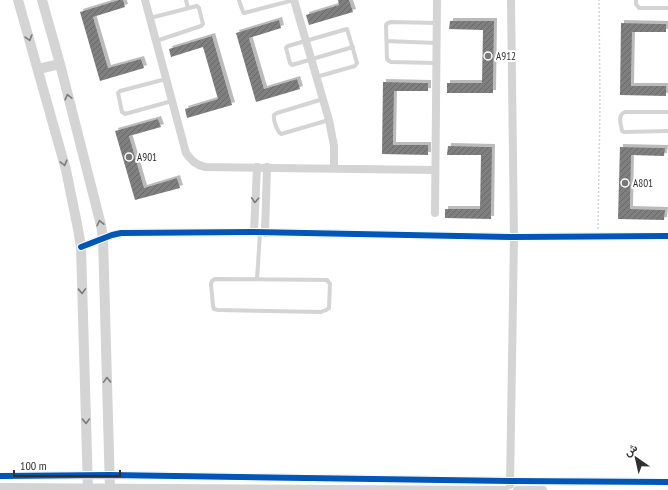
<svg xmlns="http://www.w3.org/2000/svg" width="668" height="490" viewBox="0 0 668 490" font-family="'PT Sans Narrow',Vazirmatn,sans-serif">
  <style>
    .building { fill: url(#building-hatch); filter: url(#shadow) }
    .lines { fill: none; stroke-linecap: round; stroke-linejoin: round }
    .path { stroke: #d3d3d3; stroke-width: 1.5; stroke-dasharray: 2 2; stroke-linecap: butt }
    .service { stroke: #d4d4d4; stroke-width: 4 }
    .minor { stroke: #d4d4d4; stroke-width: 8 }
    .tertiary { stroke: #d4d4d4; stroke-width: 10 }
    .cycleway-casing { stroke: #fff; stroke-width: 8 }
    .cycleway { stroke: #0057b8; stroke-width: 6 }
    .oneway { stroke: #7a7a7a }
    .poi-dot { fill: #787878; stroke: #fff; stroke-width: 1.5 }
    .labels { text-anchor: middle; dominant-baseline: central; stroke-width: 4; stroke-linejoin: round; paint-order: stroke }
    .poi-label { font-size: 11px; fill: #303030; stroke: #fff; text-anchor: start }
  </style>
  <defs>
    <pattern id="building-hatch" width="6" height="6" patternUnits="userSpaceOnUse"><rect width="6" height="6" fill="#7f7f7f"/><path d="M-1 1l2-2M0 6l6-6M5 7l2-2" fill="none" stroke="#686868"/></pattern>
    <filter id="shadow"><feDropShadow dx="3" dy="-3" stdDeviation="0" flood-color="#0004"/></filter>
  </defs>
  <rect width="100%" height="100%" fill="#fff"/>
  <path class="building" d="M119,0h4l2,7 -32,10 15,51 33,-9 3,9 -44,13 -20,-69z
    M338,0h11l4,12 -44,13 -3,-10 33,-10z
    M279,20l2,8 -32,10 15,51 33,-10 3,10 -44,13 -20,-69z
    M450,21h44l-1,72h-46v-10h35l1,-53 -34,-1z
    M621,23l45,1v8h-34l-1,54h35v10l-46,-1z
    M212,36l20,69 -45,13 -2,-9 33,-10 -15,-52 -32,10 -2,-8z
    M383,82l45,1v8h-34l-1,54h35v10l-46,-1z
    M158,119l3,8 -32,9 15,52 33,-10 3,10 -45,12 -20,-69z
    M448,146l44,1 -1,72 -46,-1v-9h35l1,-54h-34z
    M620,147l45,1 -1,8 -33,-1 -1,54 35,1 -1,10 -46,-1z"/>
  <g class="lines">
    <path class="path" d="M598,229l2,-125 -1,-104"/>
    <path class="service" d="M186,0l2,8
      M239,0l4,12 1,1 50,-13
      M636,0v4l3,4h29
      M150,18l47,-12 2,2 4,16 -2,2 -45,15
      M387,41l49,2
      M436,63l-45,-1 -2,-1 -2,-2 -1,-34 2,-2 3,-1 46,1
      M316,77l39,-11 2,-3 -9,-31 -1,-3 -59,17 -2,2 4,15 2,2 61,-18
      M166,79l-46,12 -2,2 4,19 3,2 47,-13
      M323,99l-46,14 -3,2c-1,5 3,16 7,19l48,-14
      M668,112h-43c-8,3 -4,12 -3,19l2,1 44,-1
      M215,279l112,1 3,4 -1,24 -3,2 -5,2 -103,-2 -4,-1 -1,-3 -2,-22 1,-3z
      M257,279l3,-46"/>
    <path class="minor" d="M145,0l41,153c6,8 10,12 19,14l230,3
      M294,0l35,120 5,26v22
      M435,213l2,-213
      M254,232l3,-65
      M265,233l2,-66
      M81,247l31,-12 9,-2 133,-1 260,5 154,-1
      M0,476l110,-1 401,6 157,1
      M510,485l4,-248 -3,-237
      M0,487l505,3
      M517,490h26"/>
    <path class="tertiary" d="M18,0l48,170 12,59 3,18 7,243
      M42,0l18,64 41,161 2,13 7,252
      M38,69l22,-5"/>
    <g class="cycleway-casing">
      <path id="cycleway" d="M81,247l31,-12 9,-2 133,-1 260,5 154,-1
        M0,476l110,-1 401,6 157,1"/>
    </g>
    <use href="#cycleway" class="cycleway"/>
  </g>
  <defs><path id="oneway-chevron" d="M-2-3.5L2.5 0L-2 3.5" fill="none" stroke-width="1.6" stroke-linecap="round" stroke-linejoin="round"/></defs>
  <g class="oneway">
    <use href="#oneway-chevron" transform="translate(29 38) rotate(74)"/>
    <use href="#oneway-chevron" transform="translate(68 97) rotate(-104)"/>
    <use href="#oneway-chevron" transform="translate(64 163) rotate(75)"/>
    <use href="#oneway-chevron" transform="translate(255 200) rotate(93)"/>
    <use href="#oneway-chevron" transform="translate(100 223) rotate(-103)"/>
    <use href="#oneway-chevron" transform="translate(82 291) rotate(88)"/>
    <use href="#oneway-chevron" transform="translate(107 380) rotate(-92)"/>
    <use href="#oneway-chevron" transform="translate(86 421) rotate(88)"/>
  </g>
  <g class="poi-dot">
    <circle cx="488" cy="56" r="4"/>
    <circle cx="129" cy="157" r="4"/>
    <circle cx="625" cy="183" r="4"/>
  </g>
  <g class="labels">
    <g class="poi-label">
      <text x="496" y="56">A912</text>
      <text x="137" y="157">A901</text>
      <text x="633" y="183">A801</text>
    </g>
  </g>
  <g transform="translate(636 458) rotate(326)" stroke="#ffffff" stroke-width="3" paint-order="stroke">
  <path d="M0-3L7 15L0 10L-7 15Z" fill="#303030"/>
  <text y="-6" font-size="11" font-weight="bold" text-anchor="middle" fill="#303030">ش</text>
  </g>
  <path d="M14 470v6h106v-6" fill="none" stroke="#303030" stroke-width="2"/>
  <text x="20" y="470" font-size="12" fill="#303030" stroke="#ffffff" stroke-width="3" paint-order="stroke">100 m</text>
</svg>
